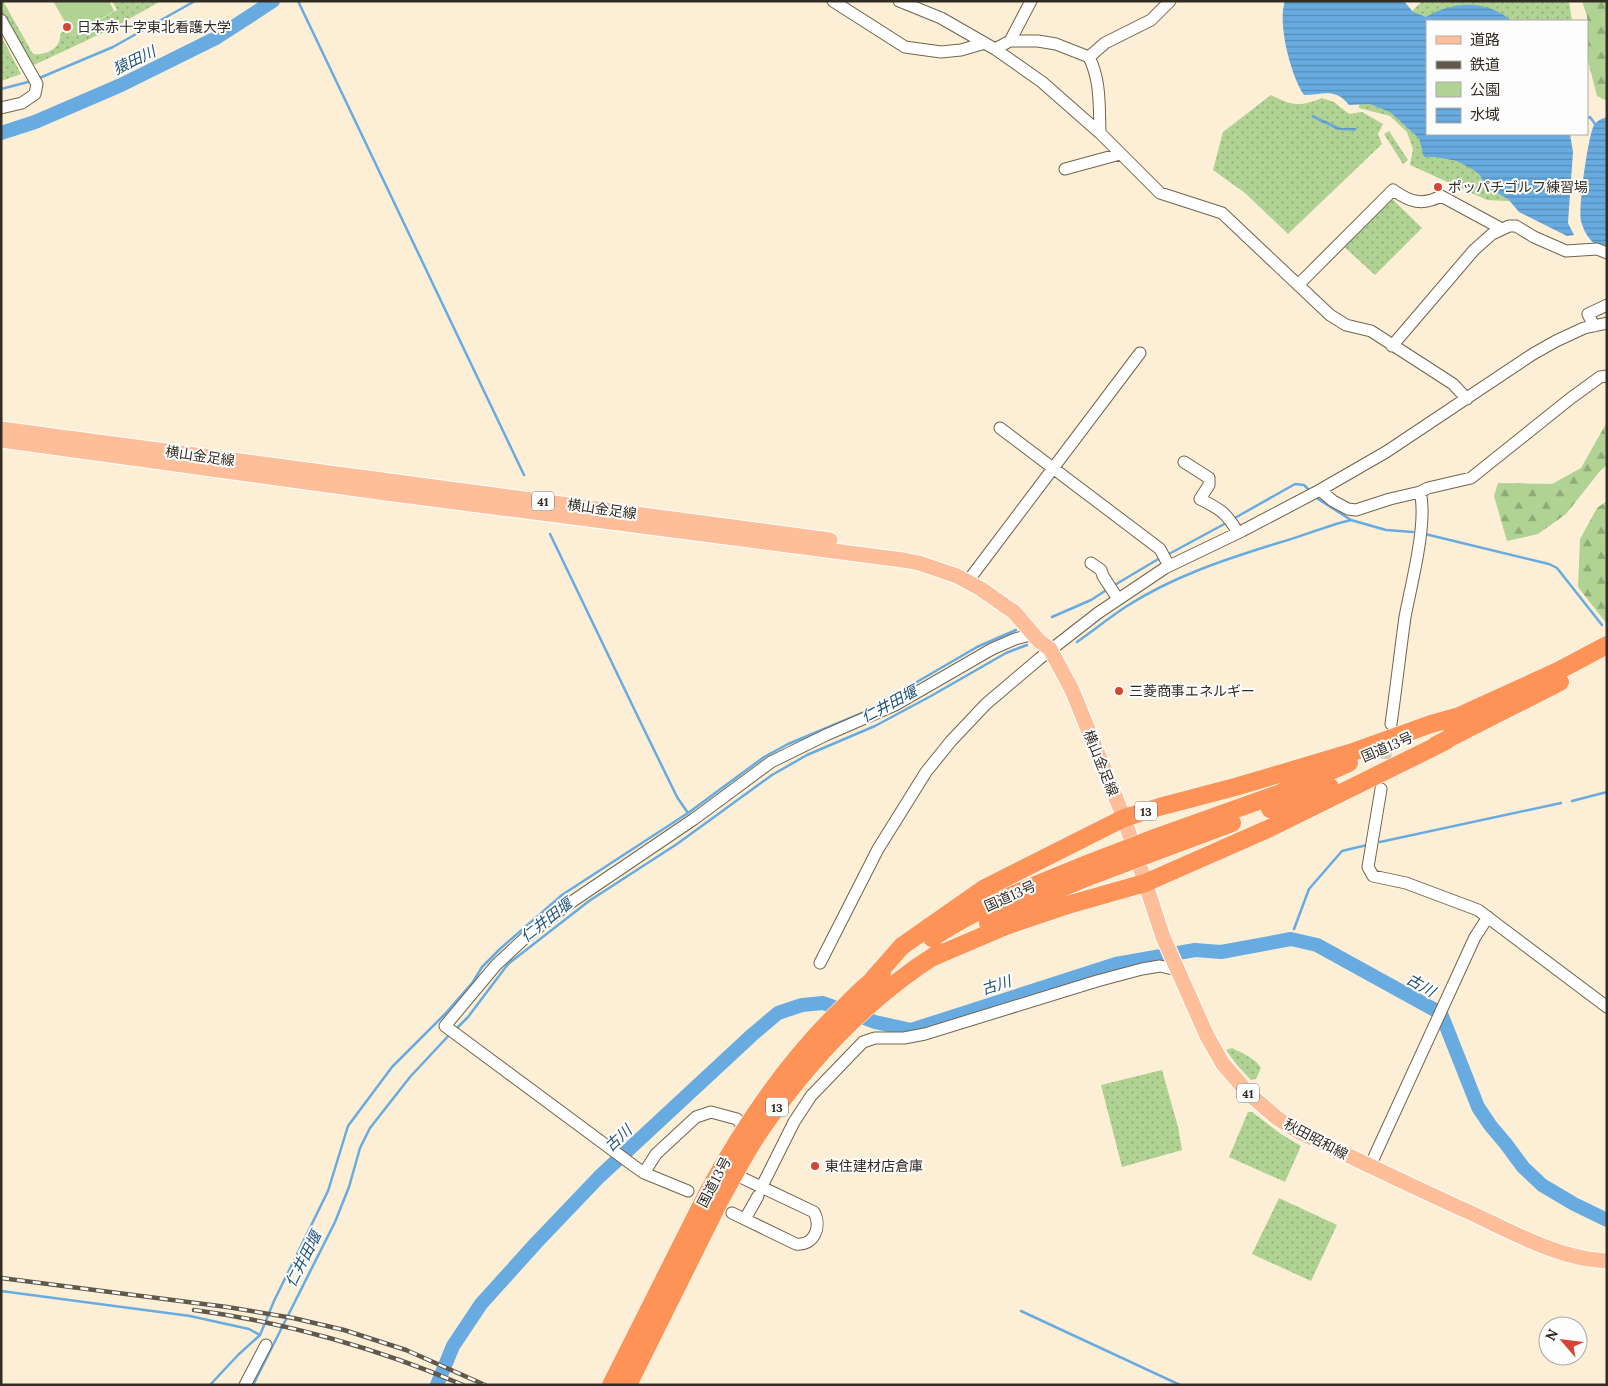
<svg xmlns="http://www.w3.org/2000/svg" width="1608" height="1386" viewBox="0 0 1608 1386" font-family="Lora,'Noto Sans JP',serif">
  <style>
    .green { fill: url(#green-dots) }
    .forest { fill: url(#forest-firs) }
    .pitch { fill: #b0d292 }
    .water { fill: url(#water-rules) }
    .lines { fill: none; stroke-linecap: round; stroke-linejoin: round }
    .stream { stroke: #68abe0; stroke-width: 2.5 }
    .river { stroke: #68abe0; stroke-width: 14 }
    .minor-tunnel { stroke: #d4c8b1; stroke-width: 11; stroke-dasharray: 11 5.5; stroke-linecap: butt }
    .minor-casing { stroke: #70644e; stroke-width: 13 }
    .major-casing { stroke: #fff; stroke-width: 17 }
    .highway-casing { stroke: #fff; stroke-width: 19 }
    .minor { stroke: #fff; stroke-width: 11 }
    .major { stroke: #febe9a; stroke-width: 15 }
    .highway { stroke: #fd9357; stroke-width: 18 }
    .rail-casing { stroke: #5f584b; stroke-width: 4.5 }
    .rail { stroke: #fdfdfd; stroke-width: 2.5; stroke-dasharray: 8; stroke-linecap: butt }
    .highway-bridge-casing { stroke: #fff; stroke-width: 19; stroke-linecap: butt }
    .highway-bridge { stroke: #fd9357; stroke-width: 18 }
    .poi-dot { fill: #d34633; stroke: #fdfdfd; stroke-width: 2 }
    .labels { text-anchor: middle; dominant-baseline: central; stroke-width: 4; stroke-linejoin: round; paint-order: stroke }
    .shield { fill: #fdfdfd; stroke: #6f6b64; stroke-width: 1 }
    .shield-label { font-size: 12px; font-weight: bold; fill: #322d23 }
    .poi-label { font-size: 14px; fill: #322d23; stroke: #fdfdfd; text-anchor: start }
    .street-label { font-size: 14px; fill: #322d23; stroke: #fdfdfd }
    .water-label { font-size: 15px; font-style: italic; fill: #1e5074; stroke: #fdfdfd }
  </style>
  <defs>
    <pattern id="green-dots" width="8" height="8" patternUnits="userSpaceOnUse" patternTransform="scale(1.25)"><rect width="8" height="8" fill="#b0d292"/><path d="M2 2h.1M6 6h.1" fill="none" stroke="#90ab77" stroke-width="1.8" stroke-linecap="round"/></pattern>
    <pattern id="forest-firs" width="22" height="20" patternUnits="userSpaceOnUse" patternTransform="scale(1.25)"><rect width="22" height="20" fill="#b0d292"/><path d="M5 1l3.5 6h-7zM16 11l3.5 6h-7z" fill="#90ab77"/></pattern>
    <pattern id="water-rules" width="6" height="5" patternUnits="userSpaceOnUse" patternTransform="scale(1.25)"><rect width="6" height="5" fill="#68abe0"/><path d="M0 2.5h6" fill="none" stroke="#568cb5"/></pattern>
  </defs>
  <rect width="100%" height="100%" fill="#fcefd5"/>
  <path class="green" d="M1,1h2l30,53c12,2 29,-6 27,-20l8,-6 5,8 44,-26 -5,-9h49l-50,28 -77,36 -2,-4 -4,-1 -27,-46z
    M1422,1h147l3,20h-145v113l99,68 -39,-2 -77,-35 3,-16 -6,-17 -17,-16 -31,-8 2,-18 34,-61z
    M1,36l20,38 -20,7z
    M1271,95c21,11 29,12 51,3l12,4 15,12 13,-2 21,12 -5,10 4,10 -94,90 -43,-41 -32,-23 10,-38z
    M1389,131l19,29 -5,4 -19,-30z
    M1388,195l34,33 -47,47 -35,-32z
    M1232,1048c10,5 23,10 29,20l-5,11 -5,1 -14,-15 -11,-15z
    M1162,1070l16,57 4,23 -60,17 -21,-82z
    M1248,1112h4l29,22 20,12 -16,36 -56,-25z
    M1279,1198l58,27 -26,56 -59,-27z"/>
  <path class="forest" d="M1582,1h25v100l-10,-5 -9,-35 -1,-45z
    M1607,422v43l-7,6 -34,43 -28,20 -31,7 -13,-45 4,-13 54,1 29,-16z
    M1607,501v123l-29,-37 2,-48 17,-31z"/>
  <path class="pitch" d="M53,1h56l5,10 -41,25z"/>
  <path class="water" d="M1285,1h119l9,11 13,5c29,-17 61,-17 86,4h-85v113h143l3,18 -5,71 6,12 -7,1 -48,-24 -11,-13 -21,-12 -8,-13 -7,-5 -15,-8 -21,-4h-12l-5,-19 -29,-26 -20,-8 -21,1c-14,-18 -27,-10 -45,-10 -13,-19 -27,-72 -19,-94z
    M1313,115l28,13h15v3l-18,-1 -27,-13z
    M1607,117v135c-14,-7 -22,-16 -26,-31 -3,-12 7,-85 13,-96 4,-5 7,-6 13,-8z"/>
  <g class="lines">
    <path class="stream" d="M298,1l226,474
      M37,79l76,-32 82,-46
      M1,89l31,-8
      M1587,118l3,-1 5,7
      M1318,499l33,21 35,10 27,2
      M1233,519l62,-35 9,1 4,4
      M550,534l88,183 39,80 11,16
      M1425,534l124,30 8,4 45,57
      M1167,555l61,-33
      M1113,586l47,-28
      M1052,617l39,-17 17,-11
      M1077,642c17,-12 33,-25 50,-36 47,-30 99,-47 151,-63 25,-7 48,-17 73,-23
      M1572,801l35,-9
      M1380,842l181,-39
      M1294,929l15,-40 33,-38 25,-6
      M1291,939l1,-2
      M455,1030l13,-13 40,-53 81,-63 88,-57 95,-69 35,-20 68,-29 56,-30 75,-43 21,-8
      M1,1291l189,25 59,13 11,6
      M1021,1311l159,74
      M210,1385l28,-30 22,-20 14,-34 54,-110 20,-65 44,-59 53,-53 28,-32 9,-15 19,-19 61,-53 126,-82 76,-56 24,-13 79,-33 110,-64 39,-17
      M253,1385l82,-163 14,-35 11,-39 10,-20 40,-51 41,-44"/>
    <path class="river" d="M1,133l34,-11 86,-37 95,-47 57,-37
      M437,1385l16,-39 28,-42 55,-61 63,-66 153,-142 26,-22 24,-8 21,-2 52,19 36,8 205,-66 79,-14 26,2 70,-13 26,6 118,65 7,6 36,91 12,18 16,19 17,23 19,18 32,19 33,16"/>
    <path class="minor-tunnel" d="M1383,775l6,-41"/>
    <g class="minor-casing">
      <path id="minor" d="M833,1l72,46 36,5 20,-2 24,-7
        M899,1l42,17 54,31 47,33 58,51 60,60 62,20 108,102 16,10 25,6 82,53 14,15
        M1,20l36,64 -2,10 -13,9 -21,5
        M1010,41l21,-40
        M995,49l15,-8h28l18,3 33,13c12,24 10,50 11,76
        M1089,57l16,-14 46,-23 19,-19
        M1065,169l55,-15
        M1299,284l94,-94c17,12 29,16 48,6l61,33
        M1594,326l-6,-12 19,-9
        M1392,346l82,-96 18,-16 17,-8h7l18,11 32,14 31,-2 10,4
        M1000,428l160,121 9,17
        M1184,462l25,16v7l-9,14c20,10 27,14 38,34
        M1320,490l13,11 15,8 8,1 34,-11 30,-7c8,30 -9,93 -15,125 -5,36 -9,72 -14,107
        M1420,492l8,-4 43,-10 100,-80 29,-21 7,-1
        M1091,563l10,7 2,6 15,23
        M968,581l172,-228
        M1381,789l-13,78 5,9 33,7 72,27 129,97
        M820,963l58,-114 48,-77 25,-31 35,-37 53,-45 59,-46 67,-45 77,-37 78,-41 66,-38 147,-98 23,-13 28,-13 23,-5
        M1370,1166l105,-229 13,-20
        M644,1173l12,-19 40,-37 15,-5 26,7 7,10
        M763,1184l31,-62 17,-26 52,-54 12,-4h29l21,-4 172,-53 45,-12 18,-3 17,4
        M688,1191l-44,-18 -10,-7 -189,-140 51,-61 29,-27 42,-33 127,-86 77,-57 55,-27 69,-30 97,-56 23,-10 19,-5
        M732,1213l64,31c18,2 26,-17 18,-32l-80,-38
        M745,1219l13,-23
        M245,1385l21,-40"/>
    </g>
    <g class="major-casing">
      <path id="major" d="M1,429l829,111
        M1,440l385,53 517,67 16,3 38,13 24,13 33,23 25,29 11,8 22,41 52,128 39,119 44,99 16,28 26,30 28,24 22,14c57,27 114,55 172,81 43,20 88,46 136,48"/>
    </g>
    <g class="highway-casing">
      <path id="highway" d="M1446,722l112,-51 49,-26
        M1436,745l124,-63
        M1270,809l60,-22
        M1160,836l118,-42 71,-31
        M1165,848l67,-25
        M988,923l36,-19 64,-27
        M932,938c47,-31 98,-51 150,-72
        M931,958l75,-32 65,-22 74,-21 125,-55 176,-87
        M873,979l29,-33 83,-58 139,-70 35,-11 76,-20 115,-34 81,-29 25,-7
        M708,1192c37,-68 81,-133 137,-186 12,-12 24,-24 37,-33
        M720,1200c13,-23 25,-47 40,-69 48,-70 108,-134 180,-179"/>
    </g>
    <use href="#minor" class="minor"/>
    <use href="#major" class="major"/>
    <use href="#highway" class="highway"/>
    <g class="rail-casing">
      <path id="rail" d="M1,1278l226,29 66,11 51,12 62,20 79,35
        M194,1310c90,12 186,39 269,75"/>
    </g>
    <use href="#rail" class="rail"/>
    <g class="highway-bridge-casing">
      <path id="highway-bridge" d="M1082,866l78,-30
        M1088,877l77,-29
        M611,1385l97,-193
        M628,1385l92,-185"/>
    </g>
    <use href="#highway-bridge" class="highway-bridge"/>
  </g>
  <g class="poi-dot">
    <circle cx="67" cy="27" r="5"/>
    <circle cx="1438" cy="187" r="5"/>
    <circle cx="1119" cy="691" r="5"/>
    <circle cx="815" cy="1166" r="5"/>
  </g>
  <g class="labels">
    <g class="shield">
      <rect x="532" y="491.5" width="22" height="19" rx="4"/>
      <rect x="1135" y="801.5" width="22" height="19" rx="4"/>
      <rect x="1237" y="1083.5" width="22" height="19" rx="4"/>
      <rect x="766" y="1097.5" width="22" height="19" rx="4"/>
    </g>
    <g class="shield-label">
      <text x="543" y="501">41</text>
      <text x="1146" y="811">13</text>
      <text x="1248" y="1093">41</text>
      <text x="777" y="1107">13</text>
    </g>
    <g class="poi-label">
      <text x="77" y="27">日本赤十字東北看護大学</text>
      <text x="1448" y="187">ポッパチゴルフ練習場</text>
      <text x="1129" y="691">三菱商事エネルギー</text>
      <text x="825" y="1166">東住建材店倉庫</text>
    </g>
    <g class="street-label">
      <text transform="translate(200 456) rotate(8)">横山金足線</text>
      <text transform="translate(602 509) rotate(8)">横山金足線</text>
      <text transform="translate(1387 747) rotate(-23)">国道13号</text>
      <text transform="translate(1101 763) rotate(68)">横山金足線</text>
      <text transform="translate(1010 896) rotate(-24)">国道13号</text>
      <text transform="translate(1316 1139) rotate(28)">秋田昭和線</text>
      <text transform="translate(714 1182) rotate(-62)">国道13号</text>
    </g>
    <g class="water-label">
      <text transform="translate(134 60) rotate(-26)">猿田川</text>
      <text transform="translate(889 704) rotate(-28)">仁井田堰</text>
      <text transform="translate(546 920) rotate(-38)">仁井田堰</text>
      <text transform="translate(996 985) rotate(-18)">古川</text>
      <text transform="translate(1421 985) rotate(30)">古川</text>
      <text transform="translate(618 1138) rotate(-43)">古川</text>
      <text transform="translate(303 1259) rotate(-63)">仁井田堰</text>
    </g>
  </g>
  <rect width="1608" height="1386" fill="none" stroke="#322d23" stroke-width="5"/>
  <rect x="1426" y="20" width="162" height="115" fill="#fdfdfd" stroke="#acaaa6"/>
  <rect x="1436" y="36" width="25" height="8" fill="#febe9a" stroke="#acaaa6"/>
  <text x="1470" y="45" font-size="15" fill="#322d23">道路</text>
  <rect x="1436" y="61" width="25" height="8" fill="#5f584b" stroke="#acaaa6"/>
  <text x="1470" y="70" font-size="15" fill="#322d23">鉄道</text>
  <rect x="1436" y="82" width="25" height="15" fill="#b0d292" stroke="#acaaa6"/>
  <text x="1470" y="95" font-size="15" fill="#322d23">公園</text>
  <rect x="1436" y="108" width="25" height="15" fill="url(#water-rules)" stroke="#acaaa6"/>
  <text x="1470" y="120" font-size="15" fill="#322d23">水域</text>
  <g transform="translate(1563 1341) rotate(298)"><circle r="24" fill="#fdfdfd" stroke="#acaaa6"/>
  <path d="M0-4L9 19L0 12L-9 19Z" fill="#d34633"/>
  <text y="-8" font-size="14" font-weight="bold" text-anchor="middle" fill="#322d23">N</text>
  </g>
</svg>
